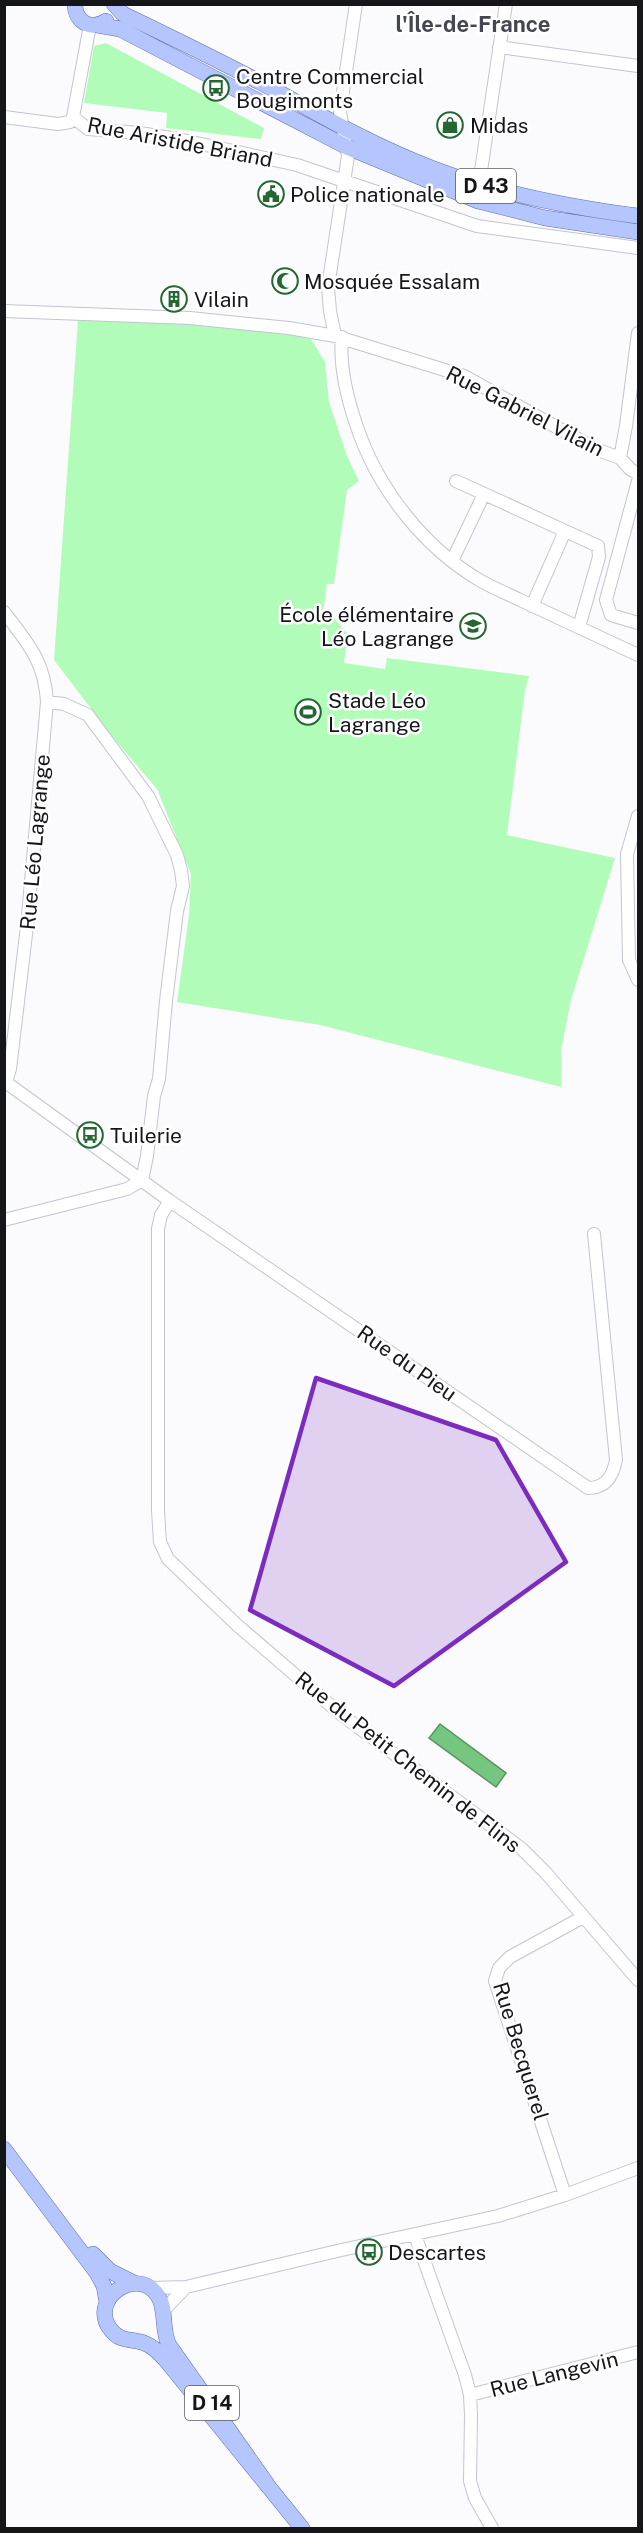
<svg xmlns="http://www.w3.org/2000/svg" width="643" height="2533" viewBox="0 0 643 2533" font-family="'Public Sans',sans-serif">
  <style>
    .green { fill: #b2fcba }
    .water { fill: #75c780; stroke: #589261; stroke-width: 1.5 }
    .lines { fill: none; stroke-linecap: round; stroke-linejoin: round }
    .minor-casing { stroke: #c2c5cf; stroke-width: 14 }
    .major-casing { stroke: #5d6ead; stroke-width: 16 }
    .minor { stroke: #fff; stroke-width: 12 }
    .major { stroke: #b5c5fd; stroke-width: 15 }
    .marked { fill: #7b2cbf; fill-opacity: 0.2; stroke: #7b2cbf; stroke-width: 4.5; stroke-linejoin: round }
    .labels { text-anchor: middle; dominant-baseline: central; stroke-width: 5; stroke-linejoin: round; paint-order: stroke }
    .shield { fill: #fff; stroke: #5b5c5e; stroke-width: 1.5 }
    .shield-label { font-size: 20px; font-weight: bold; fill: #151619 }
    .poi-label { font-size: 21px; fill: #151619; stroke: #fff; text-anchor: start }
    .street-label { font-size: 21px; fill: #151619; stroke: #fff }
    .neighbourhood-label { font-size: 22px; font-weight: bold; fill: #454750; stroke: #fff }
  </style>
  <rect width="100%" height="100%" fill="#fbfbfd"/>
  <path class="green" d="M106,43l158,85 -3,11 -95,-11 1,-15 -83,-10 10,-57z
    M78,320c74,3 162,2 233,19l14,23 4,40 18,54 12,25 -12,9 -13,94h-7l-4,29 12,6 13,15 -4,29 41,6 2,-11 142,18 -4,14 -18,145 108,23 -44,142 -10,50v37l-241,-62 -143,-23 12,-87 2,-41 -34,-85 -46,-54 -57,-75z"/>
  <path class="water" d="M440,1724l66,49 -10,14 -67,-49z"/>
  <g class="lines">
    <g class="minor-casing">
      <path id="minor" d="M499,47l139,19
        M4,117l54,7 12,-2 3,-5
        M73,117l15,12 52,4 43,7 114,25 180,61 161,22
        M73,117l17,-92
        M479,184l27,-180
        M4,311l186,7 99,10 46,8 129,40 134,74 22,8 10,11 8,5
        M335,336l-5,-25 -2,-24 20,-131 -8,-44 16,-108
        M342,337c-3,30 5,61 15,90 21,62 67,121 124,154 12,7 25,12 37,18 40,19 80,37 120,56
        M620,458l6,-32 12,-93
        M456,481l142,65 1,11 -20,70
        M638,481l-32,119 5,15 27,8
        M452,561l32,-67
        M532,606l33,-75
        M4,612c24,31 41,50 43,90l-20,224 -17,143 -4,13
        M638,816l-11,38 2,106 9,20
        M4,1081l166,120 418,287c18,0 25,-12 28,-28l-22,-226
        M170,1201l-9,14 -3,14v281l2,32 8,17 69,66 106,91 178,132 25,25 92,107
        M4,1220l123,-31 15,-9 5,-24 7,-60 5,-17 7,-78 11,-90 6,-25 -2,-16 -4,-15 -29,-59 -60,-81 -24,-11 -17,-2
        M565,2195l-70,-214 4,-13 11,-11 73,-40
        M415,2235l50,140 5,20 1,20 -1,66 5,17 17,30
        M149,2288l37,-1 151,-36 161,-35 67,-21 73,-27
        M163,2311l23,-24
        M470,2395l168,-43"/>
    </g>
    <g class="major-casing">
      <path id="major" d="M75,4c0,18 16,27 31,17
        M114,4l9,10c54,26 108,52 159,80 50,28 99,55 152,75 66,25 135,38 204,47
        M97,25l23,4 227,118 131,54 67,17 93,14
        M4,2149l93,124 7,13 3,17
        M93,2254l17,17 24,12
        M267,2484l-98,-139c-8,-16 -2,-35 -11,-49 -21,-32 -71,4 -47,34 10,13 21,8 33,13 11,4 18,13 25,21l133,164"/>
    </g>
    <use href="#minor" class="minor"/>
    <use href="#major" class="major"/>
  </g>
  <path class="marked" d="M316,1378l180,62 70,122 -172,124 -144,-76z"/>
  <defs>
    <g id="bus-ring" transform="scale(1.35)"><circle r="9.5" fill="#fff" stroke="#256732" stroke-width="1.5"/><path d="M-5-6H5V4H4V6H2V4H-2V6H-4V4H-5ZM-3.5-4V0h7V-4ZM-3.5 1.2v1.5H-2V1.2ZM2 1.2v1.5H3.5V1.2Z" fill="#256732"/></g>
    <g id="shop-ring" transform="scale(1.35)"><circle r="9.5" fill="#fff" stroke="#256732" stroke-width="1.5"/><path d="M-5-2.5h2.3a2.7 3.5 0 0 1 5.4 0H5L5.5 6h-11ZM-1.5-2.5h3a1.5 2.3 0 0 0-3 0Z" fill="#256732"/></g>
    <g id="civic-ring" transform="scale(1.35)"><circle r="9.5" fill="#fff" stroke="#256732" stroke-width="1.5"/><path d="M-.6-6.5H3V-4.5H.6V-3L4-1V1h2V6H-6V1h2V-1L-.6-3ZM-1.2 2.5V6h2.4V2.5Z" fill="#256732"/></g>
    <g id="mosque-ring" transform="scale(1.35)"><circle r="9.5" fill="#fff" stroke="#256732" stroke-width="1.5"/><path d="M3.5-4.9A6 6 0 1 0 3.5 4.9A5 5 0 1 1 3.5-4.9Z" fill="#256732"/></g>
    <g id="building-ring" transform="scale(1.35)"><circle r="9.5" fill="#fff" stroke="#256732" stroke-width="1.5"/><path d="M-4-6H4V6H1V3H-1V6H-4ZM-2.5-4.3h1.7v1.8h-1.7ZM.8-4.3h1.7v1.8H.8ZM-2.5-1h1.7V.8h-1.7ZM.8-1h1.7V.8H.8Z" fill="#256732"/></g>
    <g id="school-ring" transform="scale(1.35)"><circle r="9.5" fill="#fff" stroke="#256732" stroke-width="1.5"/><path d="M0-5L7-2L0 1L-7-2ZM-4 1L0 2.5L4 1V4Q0 6-4 4Z" fill="#256732"/></g>
    <g id="stadium-ring" transform="scale(1.35)"><circle r="9.5" fill="#fff" stroke="#256732" stroke-width="1.5"/><path d="M0-5a6.5 5 0 1 0 0 10a6.5 5 0 1 0 0-10ZM-3.5-1.8h7v3.6h-7Z" fill="#256732"/></g>
  </defs>
  <g fill-rule="evenodd">
    <use href="#bus-ring" x="216" y="88"/>
    <use href="#shop-ring" x="450" y="125"/>
    <use href="#civic-ring" x="271" y="194"/>
    <use href="#mosque-ring" x="285" y="281"/>
    <use href="#building-ring" x="174" y="299"/>
    <use href="#school-ring" x="473" y="626"/>
    <use href="#stadium-ring" x="308" y="712"/>
    <use href="#bus-ring" x="90" y="1135"/>
    <use href="#bus-ring" x="369" y="2252"/>
  </g>
  <g class="labels">
    <g class="shield">
      <rect x="456" y="169" width="60" height="34" rx="4.5"/>
      <rect x="185" y="2386" width="54" height="34" rx="4.5"/>
    </g>
    <g class="shield-label">
      <text x="486" y="186">D 43</text>
      <text x="212" y="2403">D 14</text>
    </g>
    <g class="poi-label">
      <text x="236" y="76">Centre Commercial<tspan x="236" dy="24">Bougimonts</tspan></text>
      <text x="470" y="125">Midas</text>
      <text x="290" y="194">Police nationale</text>
      <text x="304" y="281">Mosquée Essalam</text>
      <text x="194" y="299">Vilain</text>
      <text x="454" y="614" text-anchor="end">École élémentaire<tspan x="454" dy="24">Léo Lagrange</tspan></text>
      <text x="328" y="700">Stade Léo<tspan x="328" dy="24">Lagrange</tspan></text>
      <text x="110" y="1135">Tuilerie</text>
      <text x="388" y="2252">Descartes</text>
    </g>
    <g class="street-label">
      <text transform="translate(180 142) rotate(11)">Rue Aristide Briand</text>
      <text transform="translate(525 411) rotate(27)">Rue Gabriel Vilain</text>
      <text transform="translate(35 842) rotate(-85)">Rue Léo Lagrange</text>
      <text transform="translate(407 1363) rotate(35)">Rue du Pieu</text>
      <text transform="translate(408 1762) rotate(38)">Rue du Petit Chemin de Flins</text>
      <text transform="translate(521 2051) rotate(73)">Rue Becquerel</text>
      <text transform="translate(554 2374) rotate(-14)">Rue Langevin</text>
    </g>
    <g class="neighbourhood-label">
      <text x="473" y="24">l'Île-de-France</text>
    </g>
  </g>
  <rect width="643" height="2533" fill="none" stroke="#151619" stroke-width="12"/>
</svg>
